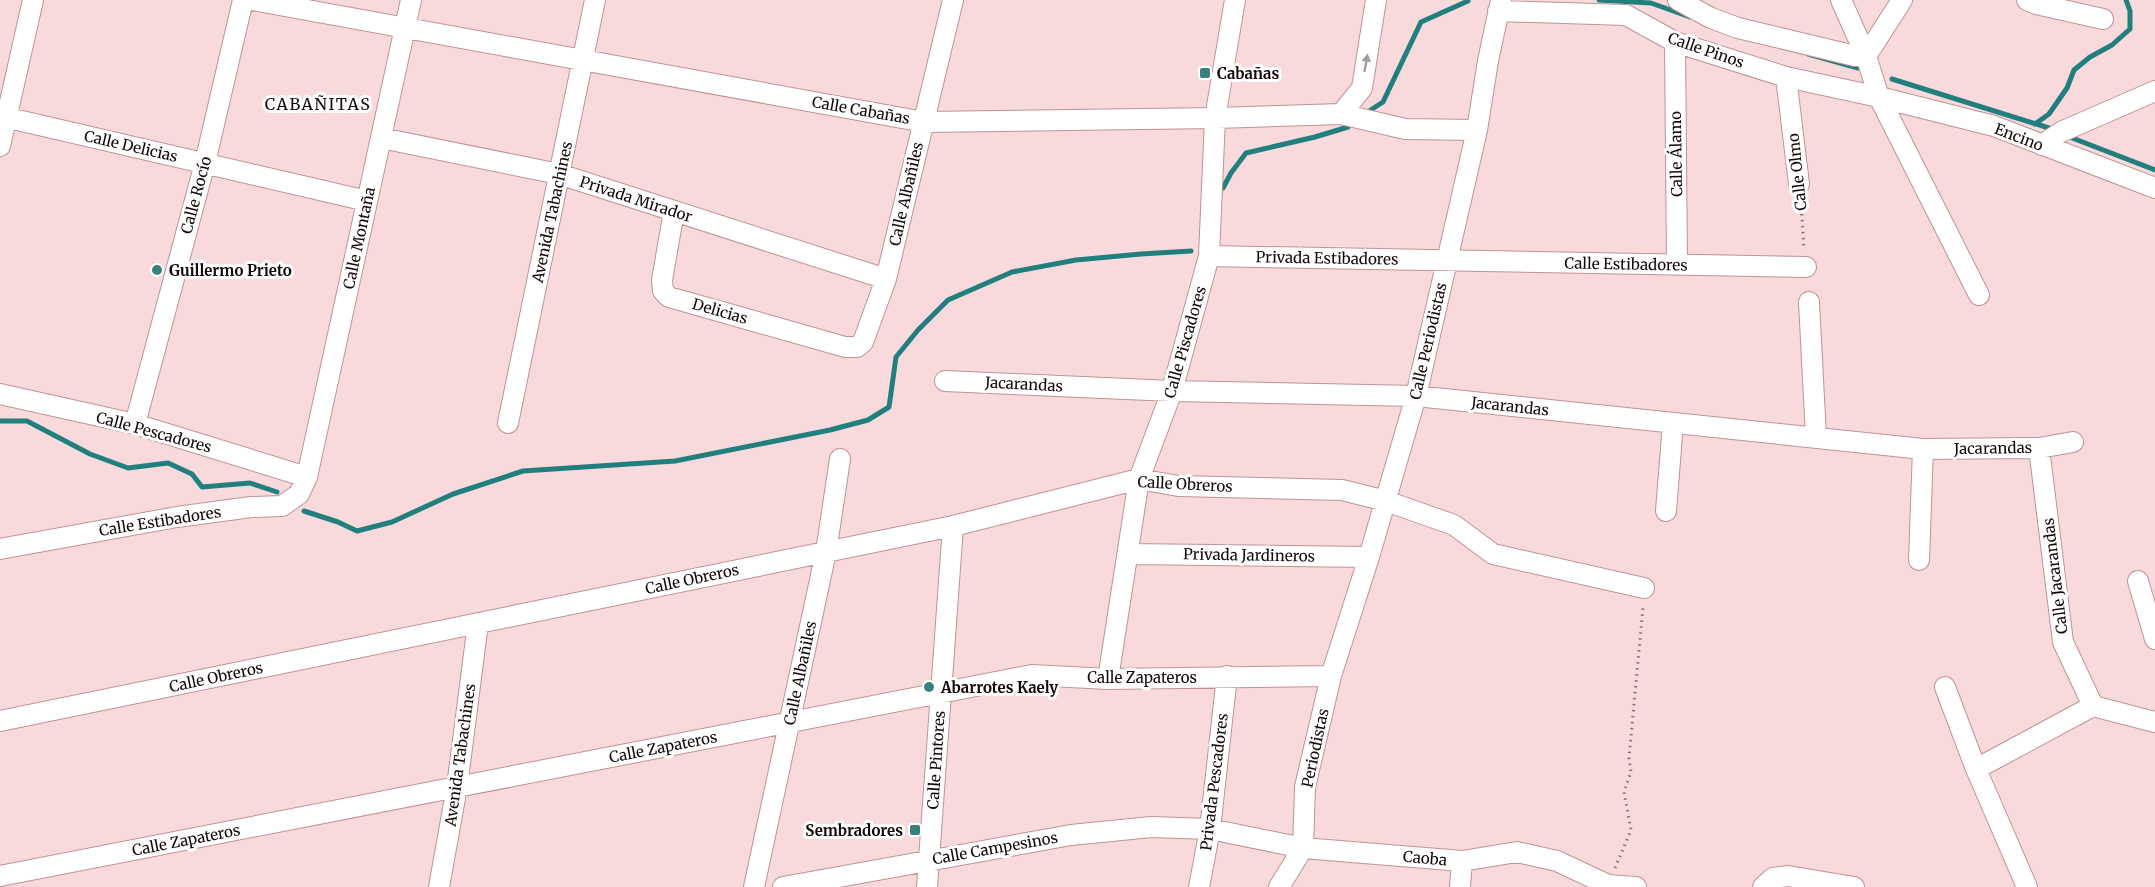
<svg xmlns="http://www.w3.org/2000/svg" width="2155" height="887" viewBox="0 0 2155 887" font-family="Merriweather,serif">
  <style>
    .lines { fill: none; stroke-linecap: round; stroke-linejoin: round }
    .stream { stroke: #21807e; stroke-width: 5 }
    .minor-casing { stroke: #c09296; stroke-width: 22 }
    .path { stroke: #877173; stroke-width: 3; stroke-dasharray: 1.5 4.5; stroke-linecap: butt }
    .minor { stroke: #fff; stroke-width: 20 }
    .oneway { fill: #a19b9c }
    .poi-dot { fill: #37807d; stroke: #fff; stroke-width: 2 }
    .labels { text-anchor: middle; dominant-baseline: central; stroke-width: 6; stroke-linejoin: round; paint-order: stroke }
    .street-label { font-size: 15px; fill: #150608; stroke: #fff }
    .poi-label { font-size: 15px; font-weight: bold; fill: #150608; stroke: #fff; text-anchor: start }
    .neighbourhood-label { font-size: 16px; letter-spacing: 1.5px; fill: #150608; stroke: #fff }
  </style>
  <rect width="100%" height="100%" fill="#f8dadc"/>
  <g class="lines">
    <path class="stream" d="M1599,0l52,3 39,14
      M1808,54l50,14
      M1892,79l157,49
      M1366,113l17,-11 38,-80 47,-21
      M2035,124l14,-10 18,-26 7,-18 16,-13 22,-12 18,-16v-18l-4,-11
      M2067,136l88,34
      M1223,188l8,-15 15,-20 69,-16 33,-10
      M0,421h27l63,33 38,14 40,-5 24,11 10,13 48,-4 27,9
      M304,511l34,11 19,9 35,-9 61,-28 70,-23 152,-10 155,-31 38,-10 21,-13 7,-50 22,-27 30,-30 64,-28 64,-12 65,-6 50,-3"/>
    <g class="minor-casing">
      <path id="minor" d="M252,0l672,122 291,-4 126,-4 64,15 72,1
        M1678,0l33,18 27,10 117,28h11l36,-56
        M1841,0l25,56 13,41 100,198
        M2027,0l9,4 67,15
        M1498,11l128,4 49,27 111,35 93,20 115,29 161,62
        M1675,42l2,223
        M1786,77l13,107
        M1341,114l21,-26 14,-88
        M0,116l367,85
        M381,138l178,36 327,105
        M2042,145l19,-13 94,-41
        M0,146l33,-146
        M674,211l-12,69 1,11 6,6 176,50h12l6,-5 23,-63 67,-279
        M1209,256l597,11
        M1809,302l7,135
        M945,381l227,10 244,5 507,53 116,-1 34,-6
        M0,394l135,30 172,53
        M508,423l87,-423
        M135,424l70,-261 38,-163
        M2039,448l24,194 30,64 62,16
        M1666,511l7,-88
        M0,549l177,-32 74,-10 31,-1 17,-12 8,-17 104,-477
        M1129,554l240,3
        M1919,560l4,-111
        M2138,581l17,58
        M1108,679l31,-200 33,-88 37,-135 6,-138 20,-118
        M1945,687l31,82
        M0,721l953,-195 186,-47 39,7 164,4 44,11 68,24 39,29 151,34
        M0,876l1032,-201 76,4 223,-3
        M439,887l18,-100 21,-164
        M754,887l72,-335 14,-93
        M783,887l288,-52 80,-8 59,2 93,19 159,13 55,-9 40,9 51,24 28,2
        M927,887l26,-361
        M1199,887l11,-58 17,-153
        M1279,887l24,-39 2,-61 26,-111 38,-119 47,-161 61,-266 11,-69 13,-61
        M1460,887l2,-26
        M1763,887l10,-9 15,-2 66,11
        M2027,887l-51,-118 117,-63"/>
    </g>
    <path class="path" d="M1801,202l3,47
      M1615,868l16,-38 -7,-38 7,-20 -2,-14 14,-151"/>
    <use href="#minor" class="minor"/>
  </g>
  <defs><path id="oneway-solid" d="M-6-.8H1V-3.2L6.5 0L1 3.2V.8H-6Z" transform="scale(1.5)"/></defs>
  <use class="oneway" href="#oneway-solid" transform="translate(1366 63) rotate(-80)"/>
  <g class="poi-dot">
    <rect x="1199" y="67" width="12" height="12" rx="3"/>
    <circle cx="157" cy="270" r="6"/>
    <circle cx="929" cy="687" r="6"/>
    <rect x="909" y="824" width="12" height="12" rx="3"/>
  </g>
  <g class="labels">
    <g class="street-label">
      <text transform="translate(1706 50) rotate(19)">Calle Pinos</text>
      <text transform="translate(861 110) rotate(10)">Calle Cabañas</text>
      <text transform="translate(2019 137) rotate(21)">Encino</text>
      <text transform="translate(131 146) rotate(13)">Calle Delicias</text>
      <text transform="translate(1676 154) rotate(-91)">Calle Álamo</text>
      <text transform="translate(1797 172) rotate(-96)">Calle Olmo</text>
      <text transform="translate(906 194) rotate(-77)">Calle Albañiles</text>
      <text transform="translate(196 195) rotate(-75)">Calle Rocío</text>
      <text transform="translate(636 199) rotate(18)">Privada Mirador</text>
      <text transform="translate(552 212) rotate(-78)">Avenida Tabachines</text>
      <text transform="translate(359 238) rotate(-78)">Calle Montaña</text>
      <text transform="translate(1327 258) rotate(1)">Privada Estibadores</text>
      <text transform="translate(1626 264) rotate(1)">Calle Estibadores</text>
      <text transform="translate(720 311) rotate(16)">Delicias</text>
      <text transform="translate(1428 341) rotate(-77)">Calle Periodistas</text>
      <text transform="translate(1185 342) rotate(-74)">Calle Piscadores</text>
      <text transform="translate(1024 384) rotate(3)">Jacarandas</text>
      <text transform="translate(1510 406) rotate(6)">Jacarandas</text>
      <text transform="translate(154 432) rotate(15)">Calle Pescadores</text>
      <text transform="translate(1993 448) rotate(-1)">Jacarandas</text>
      <text transform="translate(1185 484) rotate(3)">Calle Obreros</text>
      <text transform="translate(160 521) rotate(-9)">Calle Estibadores</text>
      <text transform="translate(1249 555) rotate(1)">Privada Jardineros</text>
      <text transform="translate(2055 576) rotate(-97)">Calle Jacarandas</text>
      <text transform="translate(692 579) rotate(-12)">Calle Obreros</text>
      <text transform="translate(800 673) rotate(-78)">Calle Albañiles</text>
      <text transform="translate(216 677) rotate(-12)">Calle Obreros</text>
      <text x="1142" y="677">Calle Zapateros</text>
      <text transform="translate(663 747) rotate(-11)">Calle Zapateros</text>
      <text transform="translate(1315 748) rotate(-78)">Periodistas</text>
      <text transform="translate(460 755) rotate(-82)">Avenida Tabachines</text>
      <text transform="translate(936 760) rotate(-86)">Calle Pintores</text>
      <text transform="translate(1214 782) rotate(-83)">Privada Pescadores</text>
      <text transform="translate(186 840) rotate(-11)">Calle Zapateros</text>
      <text transform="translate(995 848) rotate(-10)">Calle Campesinos</text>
      <text transform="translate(1425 858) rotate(5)">Caoba</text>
    </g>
    <g class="poi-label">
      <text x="1217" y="73">Cabañas</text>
      <text x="169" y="270">Guillermo Prieto</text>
      <text x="941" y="687">Abarrotes Kaely</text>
      <text x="903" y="830" text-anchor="end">Sembradores</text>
    </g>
    <g class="neighbourhood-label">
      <text x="318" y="104">CABAÑITAS</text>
    </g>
  </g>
</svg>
